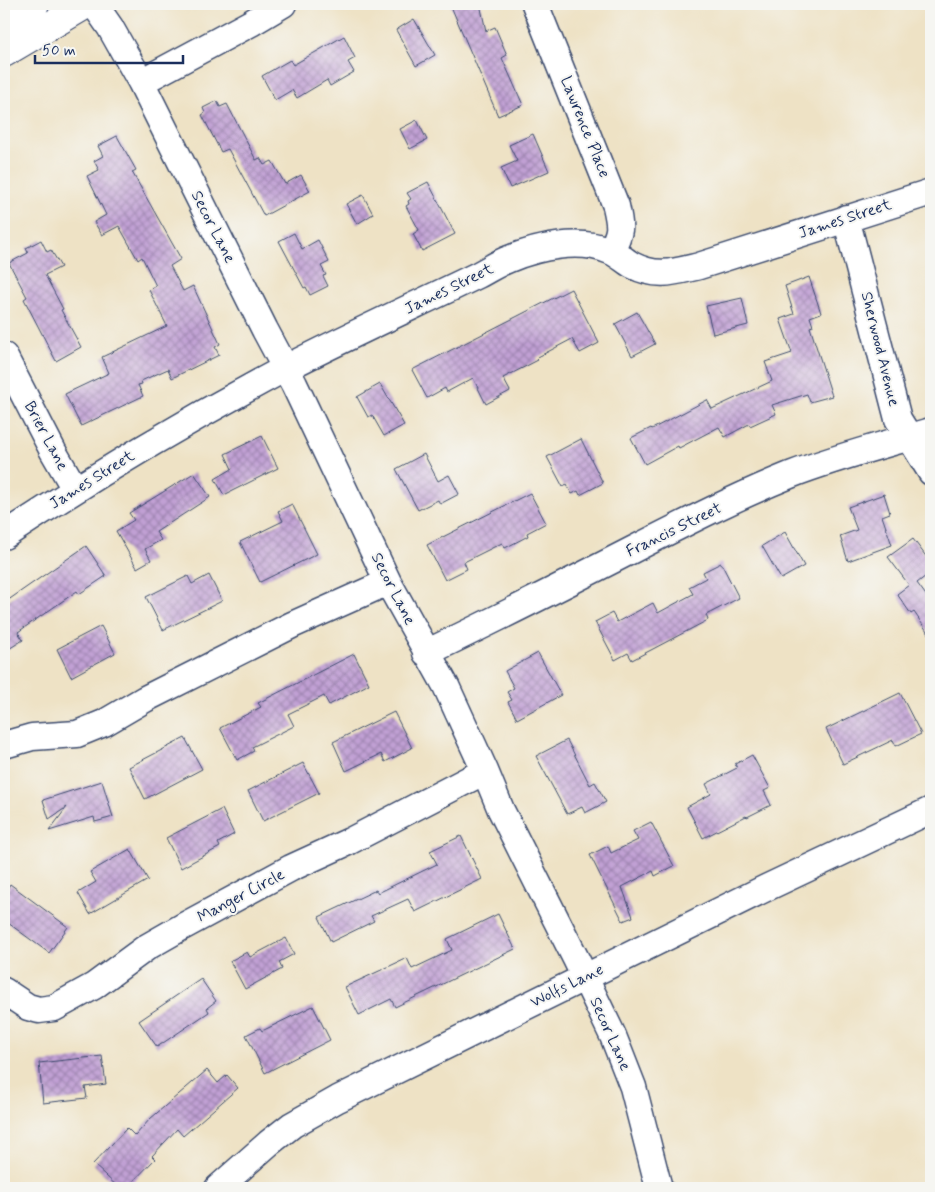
<svg xmlns="http://www.w3.org/2000/svg" width="935" height="1192" viewBox="0 0 935 1192" font-family="Mynerve,sans-serif">
  <style>
    .building { fill: url(#building-cross-hatch) }
    .lines { fill: none; stroke-linecap: round; stroke-linejoin: round }
    .minor-casing { stroke: #3b4a6d; stroke-width: 29 }
    .highway-casing { stroke: #3b4a6d; stroke-width: 30 }
    .minor { stroke: #fff; stroke-width: 26 }
    .highway { stroke: #fff; stroke-width: 28 }
    .labels { text-anchor: middle; dominant-baseline: central; stroke-width: 4; stroke-linejoin: round; paint-order: stroke }
    .street-label { font-size: 16px; fill: #1b2f5e; stroke: #f6f6f2 }
  </style>
  <defs>
    <pattern id="building-cross-hatch" width="8" height="8" patternUnits="userSpaceOnUse" patternTransform="scale(1.25)"><rect width="8" height="8" fill="#c1a0d4"/><path d="M0 0l8 8M0 8l8-8" fill="none" stroke="#9c83af"/></pattern>
  </defs>
  <rect width="100%" height="100%" fill="#f6f6f2"/>
  <filter id="ink" filterUnits="userSpaceOnUse"><feTurbulence type="fractalNoise" baseFrequency=".02" numOctaves="2"/><feDisplacementMap in="SourceGraphic" scale="10" xChannelSelector="R" yChannelSelector="G"/><feConvolveMatrix kernelMatrix="1 2 1 2 8 2 1 2 1" color-interpolation-filters="sRGB"/></filter>
  <filter id="wash" filterUnits="userSpaceOnUse"><feTurbulence type="fractalNoise" baseFrequency=".0096" numOctaves="4" result="noise"/><feDisplacementMap in="SourceGraphic" scale="20" xChannelSelector="R" yChannelSelector="G"/><feGaussianBlur stdDeviation="1.12" result="paint"/><feColorMatrix in="noise" values="0 0 0 0 0 0 0 0 0 0 0 0 0 0 0 0 0 1.4 0 .05"/><feComposite in="paint" operator="in"/></filter>
  <g filter="url(#wash)">
    <rect width="100%" height="100%" fill="#eee2c5"/>
    <g id="blocks">
      <path class="building" d="M450,4h30l6,27 9,-4 12,28 -5,3 21,47 -25,11z
        M414,19l21,36 -19,11 -20,-36z
        M344,36l11,22 -7,4 6,10 -24,14 -3,-6 -30,18 -5,-8 -17,10 -13,-24 28,-16 3,5z
        M217,101l3,6 7,-3 29,56 4,-2 4,7 8,-4 13,23 16,-9 9,16 -46,25 -36,-67 -7,3 -19,-37 3,-2 -2,-5z
        M417,120l10,20 -17,9 -10,-20z
        M533,134l16,37 -39,17 -9,-20 16,-7 -8,-16z
        M117,136l19,34 -4,2 49,87 -11,7 13,25 10,-5 27,58 -5,3 4,8 -47,23 -4,-9 -27,12 1,3 -4,1 5,11 -62,30 -16,-32 44,-21 -7,-16 65,-31 -18,-36 7,-4 -14,-29 -4,3 -19,-34 -17,9 -8,-13 12,-7 -19,-39 12,-6 -5,-9 9,-5 -5,-10z
        M428,182l27,52 -33,17 -9,-17 6,-4 -13,-24 3,-2 -1,-3 3,-2 -4,-6z
        M363,195l10,19 -16,10 -11,-20z
        M294,233l8,16 16,-9 11,22 -8,4 5,9 -3,1 5,10 -18,9 -4,-8 -2,1 -25,-47z
        M41,240l6,12 4,-2 10,17 -16,8 18,34 -2,1 20,37 -25,14 -32,-62 3,-2 -18,-34 19,-10 -2,-5z
        M809,277l12,36 -11,4 3,9 -3,1 22,69 -22,6 -3,-8 -35,11 4,9 -26,12 -1,-2 -24,13 -6,-10 -40,21 -1,-2 -33,18 -14,-26 20,-10 1,1 55,-29 5,9 60,-28 -7,-19 27,-9 -12,-34 14,-5 -9,-28z
        M571,289l28,54 -19,10 -8,-14 -36,19 2,2 -35,18 7,13 -24,13 -13,-26 -26,14 -2,-4 -18,10 -15,-28z
        M742,298l6,27 -35,9 -7,-28z
        M637,312l18,32 -23,12 -17,-32z
        M380,384l24,41 -20,11 -12,-21 -4,2 -11,-20z
        M262,436l16,32 -54,27 -9,-16 17,-10 -7,-15z
        M581,439l22,44 -23,12 -2,-4 -6,3 -5,-9 -4,2 -16,-30z
        M424,454l14,27 11,-6 10,19 -19,10 -2,-4 -20,10 -22,-41z
        M194,473l16,24 -54,35 5,8 -16,9 6,11 -14,8 -21,-37 18,-11 -5,-7z
        M530,493l16,30 -19,10 1,3 -23,12 -3,-5 -38,19 3,7 -22,11 -18,-35z
        M884,494l6,19 -8,3 10,29 -44,16 -8,-25 17,-6 -9,-23z
        M292,504l25,50 -57,28 -20,-40 43,-21 -5,-10z
        M785,532l19,34 -23,13 -19,-33z
        M913,539l18,24v9l-14,11 14,19v35l-17,-25 -3,2 -14,-20 12,-9 -21,-28z
        M86,546l20,30 -27,18 -2,-3 -59,41 5,8 -19,12v-49z
        M721,563l18,35 -33,17 2,5 -76,40 -4,-7 -13,7 -20,-38 17,-9 5,9 36,-19 5,10 35,-19 -4,-7 17,-9 -3,-6z
        M209,575l13,26 -59,29 -17,-33 42,-21 4,8z
        M101,626l14,27 -44,24 -14,-28z
        M538,653l23,42 -44,24 -9,-17 4,-2 -5,-8 7,-4 -9,-17z
        M354,654l15,30 -40,21 -5,-9 -36,18 6,12 -42,21 2,4 -17,9 -17,-32 41,-21 -3,-4z
        M900,693l21,41 -25,12 -3,-6 -50,24 -17,-35z
        M394,712l18,36 -27,14 -4,-8 -35,17 -13,-29z
        M185,738l17,31 -57,30 -16,-32z
        M567,740l23,45 5,-3 11,20 -21,11 -3,-6 -15,7 -31,-58z
        M752,755l18,33 -6,3 7,14 -24,12 -1,-1 -43,22 -16,-31 24,-13 -5,-10 31,-16 -2,-4z
        M303,763l16,30 -56,28 -15,-30z
        M102,781l11,36 -18,5 -1,-5 -45,14 18,-24 -18,12 -6,-19z
        M222,809l12,25 -16,9 2,4 -39,21 -15,-30z
        M651,822l23,44 -19,10 -2,-5 -31,16 11,30 -10,4 -33,-66 18,-9 3,7 27,-13 -5,-9z
        M461,836l21,43 -67,33 -7,-13 -37,17 3,5 -43,21 -12,-25 57,-27 2,3 59,-29 -7,-13z
        M130,849l18,31 -58,34 -12,-21 18,-11 -6,-10z
        M10,884l58,43 -19,26 -45,-33v-26z
        M498,914l17,35 -120,58 -4,-8 -32,16 -14,-28 62,-29 5,11 40,-19 -5,-11z
        M286,938l8,16 -15,8 3,7 -37,20 -15,-28 17,-9 3,5z
        M201,979l15,22 -9,7 2,4 -52,35 -18,-26z
        M313,1006l17,34 -65,33 -19,-38 14,-7 2,3z
        M102,1056l4,28 -21,3 2,11 -44,5 -4,-40z
        M207,1070l11,13 9,-8 11,13 -55,48 -6,-7 -25,27 3,3 -28,29h-8l-26,-24 34,-36 8,8 15,-17z"/>
    </g>
  </g>
  <g filter="url(#ink)">
    <use href="#blocks" fill-opacity="0" stroke="#3b4a6d" stroke-width="1"/>
    <g class="lines">
      <g class="minor-casing">
        <path id="minor" d="M94,4l16,23 31,55 124,248 29,54 94,198 58,104 39,85 16,39 75,149 37,77 20,51 26,101
          M535,4l81,202c5,22 5,25 -5,45
          M141,82l110,-59 32,-19
          M846,218l52,201 33,53
          M4,356l49,95 22,38
          M4,536c90,-60 184,-116 280,-167 64,-33 130,-63 194,-94 10,-5 20,-12 31,-16 29,-12 70,-21 101,-8 8,3 15,10 22,14 25,13 42,7 67,1l232,-74
          M426,653c71,-34 140,-69 210,-105 51,-26 102,-52 154,-73 46,-18 94,-30 141,-44
          M4,745l28,-8 45,-3 27,-11 41,-24 147,-74 96,-43
          M4,991l24,16 11,3 15,-2 40,-22 53,-39 35,-20 109,-59 59,-27 135,-70
          M218,1188l51,-45 23,-18 46,-26 428,-211 165,-78"/>
      </g>
      <g class="highway-casing">
        <path id="highway" d="M4,22l31,-18
          M4,53l83,-49"/>
      </g>
      <use href="#minor" class="minor"/>
      <use href="#highway" class="highway"/>
    </g>
  </g>
  <g class="labels">
    <g class="street-label">
      <text transform="translate(585 127) rotate(68)">Lawrence Place</text>
      <text transform="translate(845 219) rotate(-18)">James Street</text>
      <text transform="translate(213 227) rotate(63)">Secor Lane</text>
      <text transform="translate(449 289) rotate(-26)">James Street</text>
      <text transform="translate(880 349) rotate(76)">Sherwood Avenue</text>
      <text transform="translate(46 436) rotate(62)">Brier Lane</text>
      <text transform="translate(92 480) rotate(-32)">James Street</text>
      <text transform="translate(674 530) rotate(-26)">Francis Street</text>
      <text transform="translate(393 589) rotate(63)">Secor Lane</text>
      <text transform="translate(241 896) rotate(-28)">Manger Circle</text>
      <text transform="translate(567 986) rotate(-26)">Wolfs Lane</text>
      <text transform="translate(610 1034) rotate(66)">Secor Lane</text>
    </g>
  </g>
  <rect width="935" height="1192" fill="none" stroke="#f6f6f2" stroke-width="20"/>
  <path d="M35 55v8h148v-8" fill="none" stroke="#1b2f5e" stroke-width="2.5"/>
  <text x="42" y="55" font-size="15" fill="#1b2f5e" stroke="#f6f6f2" stroke-width="4" paint-order="stroke">50 m</text>
</svg>
